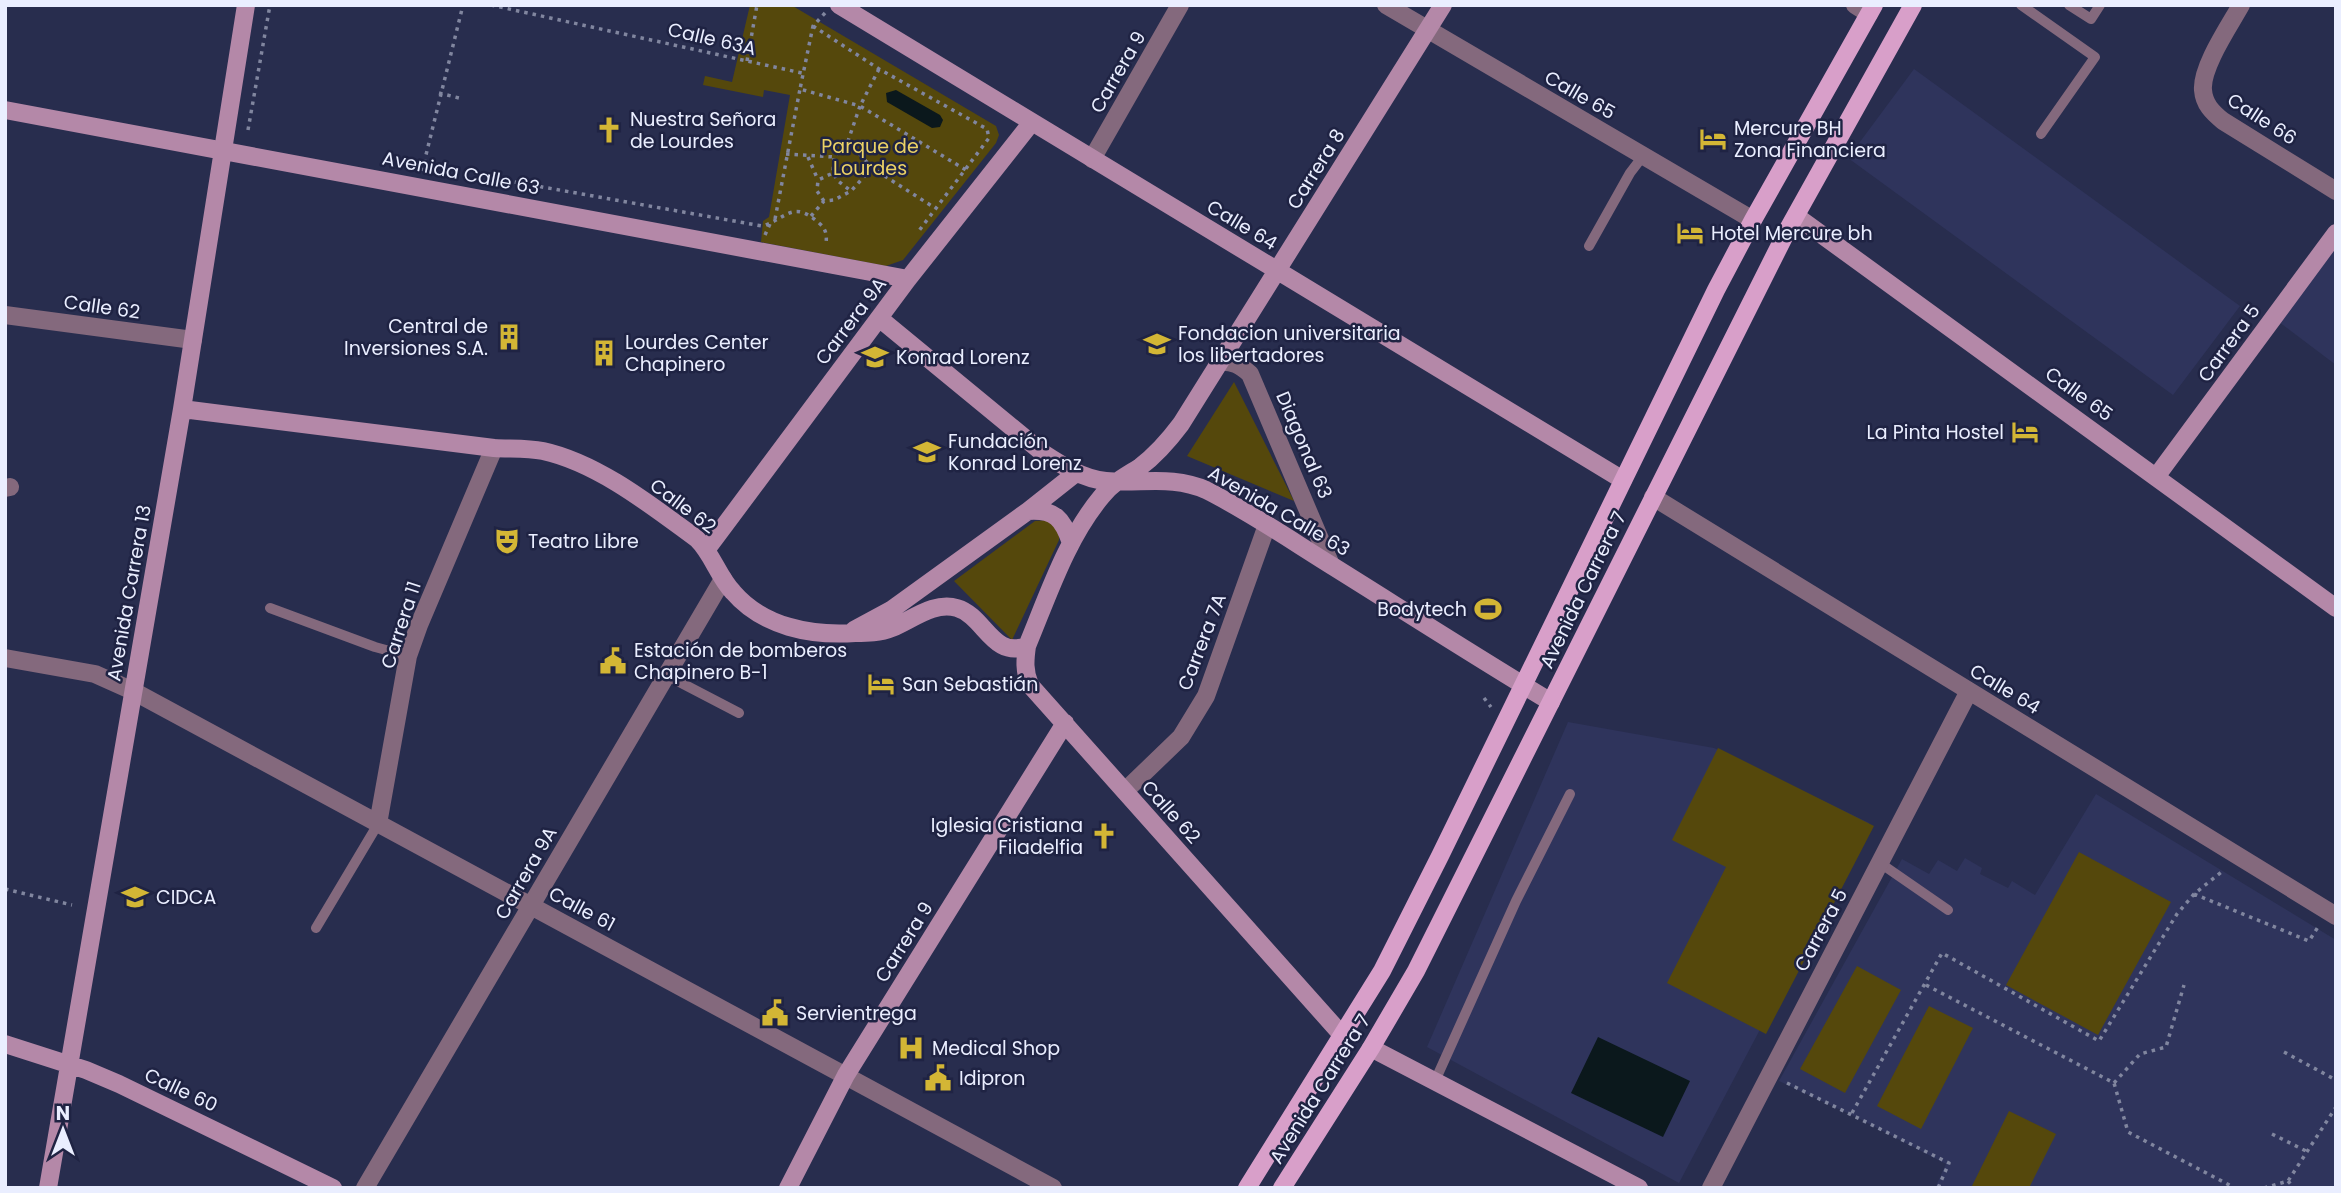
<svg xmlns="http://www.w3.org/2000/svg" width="2341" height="1193" viewBox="0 0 2341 1193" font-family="Poppins,sans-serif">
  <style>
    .built { fill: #2f345c }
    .green { fill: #55480c }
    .water { fill: #0b181c }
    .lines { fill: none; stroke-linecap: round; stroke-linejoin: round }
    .path { stroke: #81869f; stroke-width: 3.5; stroke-dasharray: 3.5 5; stroke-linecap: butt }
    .lane { stroke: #84697d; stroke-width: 10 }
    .street { stroke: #84697d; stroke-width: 18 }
    .secondary { stroke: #b488a8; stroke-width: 18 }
    .primary { stroke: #d89fc9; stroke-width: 18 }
    .labels { text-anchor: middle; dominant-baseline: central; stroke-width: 5; stroke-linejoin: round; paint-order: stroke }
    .street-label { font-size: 19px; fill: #eaeeff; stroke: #1f2343 }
    .poi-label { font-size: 19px; fill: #eaeeff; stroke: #1f2343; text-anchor: start }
    .park-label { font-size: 19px; fill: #ecd265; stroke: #1f2343 }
  </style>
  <rect width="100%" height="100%" fill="#282d4e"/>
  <path class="built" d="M1914,69l326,237 -67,89 -325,-237z
    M2336,245v120l-57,-43z
    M1568,722l146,26 155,75 -190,360 -252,-136z
    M2096,794l240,146v248h-401l11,-24 -90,-47 -77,-36 123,-222 27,15 9,-14 19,11 8,-13 17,10 -2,6 28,14 4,-7 23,14z"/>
  <path class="green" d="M750,5h41l205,121 3,9 -3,8 -93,117 -17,6 -125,-24 2,-21 6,-4 21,-122 -26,-5 -1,7 -60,-12 2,-9 27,6z
    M1234,382l60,119 -107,-45z
    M1050,520l9,7v13l-47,100 -58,-59 81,-60z
    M1718,748l156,78 -108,208 -99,-51 59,-116 -54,-27z
    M2079,852l92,50 -73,133 -92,-50z
    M1857,966l44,24 -56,103 -45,-24z
    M1929,1006l44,22 -52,101 -44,-23z
    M2009,1111l47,23 -27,54h-58z"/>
  <path class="water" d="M896,90l44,25 3,5 -3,7 -8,1 -45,-26 -1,-9z
    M1598,1037l92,44 -27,56 -92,-44z"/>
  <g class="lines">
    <path class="path" d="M491,5l311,68
      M825,13l-12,13 -13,63 60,17 -12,35 -14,16 -1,16 5,8 13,10
      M813,26l66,43 108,60 2,9 -71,94
      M747,61l10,-56
      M879,69l-19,37 106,64
      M439,93l24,6
      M248,130l22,-125
      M848,141l24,27 63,40
      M786,154l48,3
      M808,157l10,23
      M422,171l41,-166
      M502,185l1,-5 259,46c25,-7 30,-27 57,-3 7,6 8,11 7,21
      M824,201l-7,-10 1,-11 15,-7
      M811,216l13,-15 10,-1 17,-9 21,-23
      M775,219l25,-130
      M765,235l5,-11
      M1484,698l7,9
      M5,889l67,16
      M2194,894l115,47 9,-14
      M1926,985l188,98 14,49 107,56
      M2284,1052l52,28
      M1787,1083l162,80 -11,25
      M2114,1083l26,-29 26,-7 18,-62
      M1852,1113l90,-160 157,88 78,-127 17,-20 30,-24
      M2272,1134l34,17
      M2288,1181l6,7
      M2264,1188l24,-7 48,-74"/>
    <path class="lane" d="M2021,5l74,52 -54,77
      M2069,5l22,14 9,-14
      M1589,246l41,-73 13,-17
      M270,608l105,39 33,9
      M666,675l73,38
      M1880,863l68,47
      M316,928l62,-104
      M1435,1081l81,-180 54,-107"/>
    <path class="street" d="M1386,5l367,215
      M1855,5l14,9
      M2241,5c-11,20 -40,62 -38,85 1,14 9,22 20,31l113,70
      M1092,159l88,-154
      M5,315l188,25
      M1219,362c14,-1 21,3 31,12l81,191
      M5,488l5,-1
      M1653,497l683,419
      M5,658l90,16 38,17 920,497
      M1125,791l56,-54 25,-41 61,-171
      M378,824l30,-168 11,-31 75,-177
      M365,1188l358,-609
      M1711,1188l258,-497"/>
    <path class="secondary" d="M839,5l784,475
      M5,110l903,169
      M1796,216l540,392
      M879,318l164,135c20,13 40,26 63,28 35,3 67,-6 100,9 44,22 86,51 128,77 72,45 144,91 217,135
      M182,409l312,39c16,1 33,0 49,3 55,12 109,55 154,88 16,16 21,37 36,53 30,35 78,44 122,41 12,0 25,0 37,-5 20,-8 42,-27 65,-20 28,8 35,51 70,38
      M2156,477l180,-244
      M1028,511c27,-2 35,8 43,32
      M707,549l201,-270 124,-157
      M854,630l37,-20 137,-99 48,-38
      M1342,1035l-312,-350c-6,-14 -5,-25 -3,-39 21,-50 39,-107 75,-150 10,-13 24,-20 38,-29 16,-12 29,-27 41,-43l262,-419
      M5,1044l81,26 33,14 214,104
      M1371,1048l268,140
      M48,1188l134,-779 64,-404
      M788,1188l58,-113 219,-352"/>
    <path class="primary" d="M1247,1188l135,-217 58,-115 276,-566 37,-70 121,-215
      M1282,1188l89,-140 45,-77 371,-740 126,-226"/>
  </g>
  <defs>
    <g id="church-bare" transform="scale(2.1)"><path d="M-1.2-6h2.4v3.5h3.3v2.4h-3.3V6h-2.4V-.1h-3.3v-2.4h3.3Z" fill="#d3b635" stroke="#1f2343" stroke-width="2.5" paint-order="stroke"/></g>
    <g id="hotel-bare" transform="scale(2.1)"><path d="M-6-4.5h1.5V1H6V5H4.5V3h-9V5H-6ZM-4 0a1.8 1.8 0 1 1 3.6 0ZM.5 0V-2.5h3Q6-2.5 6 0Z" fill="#d3b635" stroke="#1f2343" stroke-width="2.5" paint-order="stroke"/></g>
    <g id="building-bare" transform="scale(2.1)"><path d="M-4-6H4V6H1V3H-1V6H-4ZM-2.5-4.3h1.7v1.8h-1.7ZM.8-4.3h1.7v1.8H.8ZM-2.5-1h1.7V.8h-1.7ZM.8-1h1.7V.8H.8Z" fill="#d3b635" stroke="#1f2343" stroke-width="2.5" paint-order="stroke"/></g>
    <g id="university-bare" transform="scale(2.1)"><path d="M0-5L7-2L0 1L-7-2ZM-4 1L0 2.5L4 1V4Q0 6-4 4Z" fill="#d3b635" stroke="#1f2343" stroke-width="2.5" paint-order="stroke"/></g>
    <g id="theatre-bare" transform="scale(2.1)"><path d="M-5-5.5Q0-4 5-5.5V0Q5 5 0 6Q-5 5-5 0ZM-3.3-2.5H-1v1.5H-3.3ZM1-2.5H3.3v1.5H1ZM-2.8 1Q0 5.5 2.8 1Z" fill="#d3b635" stroke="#1f2343" stroke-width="2.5" paint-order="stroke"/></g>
    <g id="stadium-bare" transform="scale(2.1)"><path d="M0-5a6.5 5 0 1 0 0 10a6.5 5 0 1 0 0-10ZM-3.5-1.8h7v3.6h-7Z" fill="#d3b635" stroke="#1f2343" stroke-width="2.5" paint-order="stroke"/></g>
    <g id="civic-bare" transform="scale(2.1)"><path d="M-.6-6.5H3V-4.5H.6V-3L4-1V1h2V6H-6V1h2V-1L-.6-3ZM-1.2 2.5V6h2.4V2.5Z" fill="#d3b635" stroke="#1f2343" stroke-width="2.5" paint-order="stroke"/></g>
    <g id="hospital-bare" transform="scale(2.1)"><path d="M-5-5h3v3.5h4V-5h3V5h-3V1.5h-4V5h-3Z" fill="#d3b635" stroke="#1f2343" stroke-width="2.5" paint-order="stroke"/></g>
  </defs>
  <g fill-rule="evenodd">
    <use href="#church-bare" x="609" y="130"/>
    <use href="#hotel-bare" x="1713" y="139"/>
    <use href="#hotel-bare" x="1690" y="233"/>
    <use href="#building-bare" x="509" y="337"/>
    <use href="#university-bare" x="1157" y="344"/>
    <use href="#building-bare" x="604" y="353"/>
    <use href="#university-bare" x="875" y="357"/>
    <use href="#hotel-bare" x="2025" y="432"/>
    <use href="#university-bare" x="927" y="452"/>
    <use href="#theatre-bare" x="507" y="541"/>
    <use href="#stadium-bare" x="1488" y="609"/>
    <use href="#civic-bare" x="613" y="661"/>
    <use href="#hotel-bare" x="881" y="684"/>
    <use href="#church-bare" x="1104" y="836"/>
    <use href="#university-bare" x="135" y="897"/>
    <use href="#civic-bare" x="775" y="1013"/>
    <use href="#hospital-bare" x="911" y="1048"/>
    <use href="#civic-bare" x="938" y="1078"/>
  </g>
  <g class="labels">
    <g class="street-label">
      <text transform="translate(712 39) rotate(13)">Calle 63A</text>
      <text transform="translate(1118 72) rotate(-60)">Carrera 9</text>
      <text transform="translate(1580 95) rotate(30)">Calle 65</text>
      <text transform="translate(2262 119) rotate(33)">Calle 66</text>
      <text transform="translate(1316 169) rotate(-58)">Carrera 8</text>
      <text transform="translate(461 173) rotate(11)">Avenida Calle 63</text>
      <text transform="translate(1242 225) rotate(31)">Calle 64</text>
      <text transform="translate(102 307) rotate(8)">Calle 62</text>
      <text transform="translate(851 321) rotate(-53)">Carrera 9A</text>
      <text transform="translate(2229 343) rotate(-54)">Carrera 5</text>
      <text transform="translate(2079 394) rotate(36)">Calle 65</text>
      <text transform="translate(1304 445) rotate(67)">Diagonal 63</text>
      <text transform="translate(683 506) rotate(37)">Calle 62</text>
      <text transform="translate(1279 511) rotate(30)">Avenida Calle 63</text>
      <text transform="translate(1583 590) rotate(-64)">Avenida Carrera 7</text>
      <text transform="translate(129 593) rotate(-80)">Avenida Carrera 13</text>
      <text transform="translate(401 625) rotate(-72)">Carrera 11</text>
      <text transform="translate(1202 642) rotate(-69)">Carrera 7A</text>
      <text transform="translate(2005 689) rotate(31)">Calle 64</text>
      <text transform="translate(1171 812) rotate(48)">Calle 62</text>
      <text transform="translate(526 873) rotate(-60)">Carrera 9A</text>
      <text transform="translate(582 909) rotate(28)">Calle 61</text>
      <text transform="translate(1821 930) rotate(-62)">Carrera 5</text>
      <text transform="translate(904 942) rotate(-58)">Carrera 9</text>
      <text transform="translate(1320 1089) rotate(-58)">Avenida Carrera 7</text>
      <text transform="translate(181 1090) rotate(25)">Calle 60</text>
    </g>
    <g class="poi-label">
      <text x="630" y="119">Nuestra Señora<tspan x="630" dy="22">de Lourdes</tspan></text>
      <text x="1734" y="128">Mercure BH<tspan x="1734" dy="22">Zona Financiera</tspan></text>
      <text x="1711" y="233">Hotel Mercure bh</text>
      <text x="488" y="326" text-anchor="end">Central de<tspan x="488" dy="22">Inversiones S.A.</tspan></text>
      <text x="1178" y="333">Fondacion universitaria<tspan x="1178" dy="22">los libertadores</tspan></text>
      <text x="625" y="342">Lourdes Center<tspan x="625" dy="22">Chapinero</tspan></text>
      <text x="896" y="357">Konrad Lorenz</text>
      <text x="2004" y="432" text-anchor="end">La Pinta Hostel</text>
      <text x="948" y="441">Fundación<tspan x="948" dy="22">Konrad Lorenz</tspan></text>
      <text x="528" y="541">Teatro Libre</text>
      <text x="1467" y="609" text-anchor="end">Bodytech</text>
      <text x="634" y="650">Estación de bomberos<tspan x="634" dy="22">Chapinero B-1</tspan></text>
      <text x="902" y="684">San Sebastián</text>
      <text x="1083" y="825" text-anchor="end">Iglesia Cristiana<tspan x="1083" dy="22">Filadelfia</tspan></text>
      <text x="156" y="897">CIDCA</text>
      <text x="796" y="1013">Servientrega</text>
      <text x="932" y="1048">Medical Shop</text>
      <text x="959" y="1078">Idipron</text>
    </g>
    <g class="park-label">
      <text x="870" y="146">Parque de<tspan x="870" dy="22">Lourdes</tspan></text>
    </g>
  </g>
  <rect width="2341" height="1193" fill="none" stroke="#eaeeff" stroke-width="14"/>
  <g transform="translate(63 1130)" stroke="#1f2343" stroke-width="5" paint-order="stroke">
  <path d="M0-5L12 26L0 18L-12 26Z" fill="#eaeeff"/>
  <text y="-10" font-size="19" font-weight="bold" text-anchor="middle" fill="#eaeeff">N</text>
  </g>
</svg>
